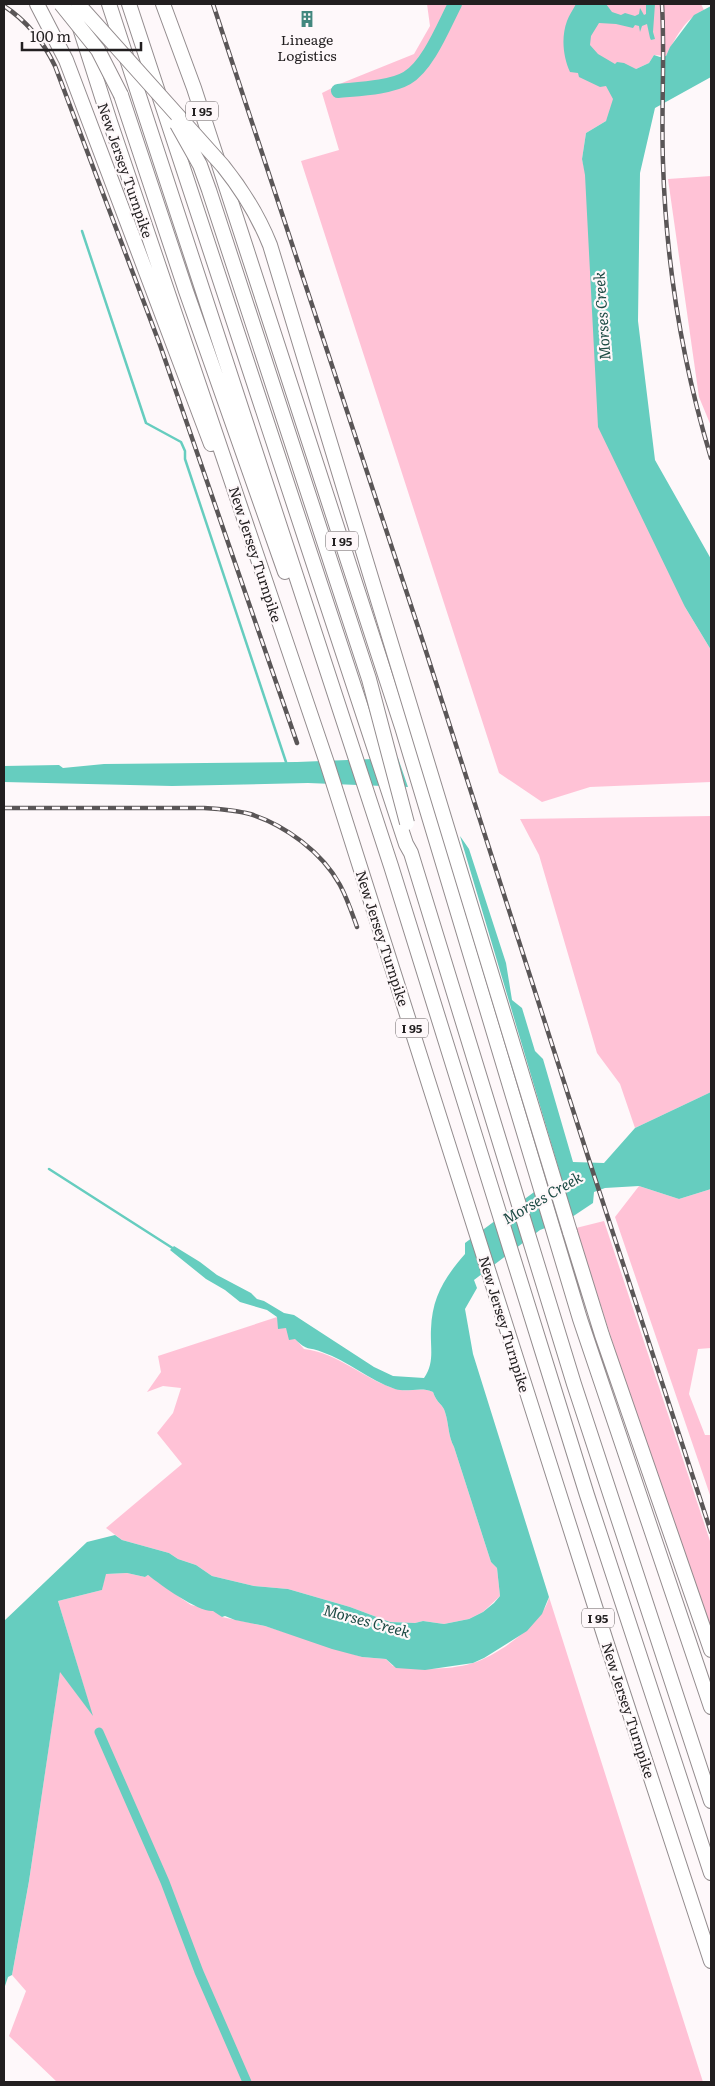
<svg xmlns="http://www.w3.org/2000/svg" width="715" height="2086" viewBox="0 0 715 2086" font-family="Literata,serif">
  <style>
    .green { fill: #ffc2d6 }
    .water { fill: #66cdbf }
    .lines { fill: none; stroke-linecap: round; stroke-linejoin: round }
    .stream { stroke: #66cdbf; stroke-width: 2.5 }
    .canal { stroke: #66cdbf; stroke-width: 9 }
    .river { stroke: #66cdbf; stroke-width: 14 }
    .highway-casing { stroke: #938c8e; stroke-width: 16 }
    .highway { stroke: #fff; stroke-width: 14 }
    .rail-casing { stroke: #5a5657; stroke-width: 4.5 }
    .rail { stroke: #fef8fa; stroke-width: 2.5; stroke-dasharray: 8; stroke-linecap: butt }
    .highway-bridge-casing { stroke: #938c8e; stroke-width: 16; stroke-linecap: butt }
    .highway-bridge { stroke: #fff; stroke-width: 14 }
    .labels { text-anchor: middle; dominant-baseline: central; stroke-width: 4.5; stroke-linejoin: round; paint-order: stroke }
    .shield { fill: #fef8fa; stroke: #646061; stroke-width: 1 }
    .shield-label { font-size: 12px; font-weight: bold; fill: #221f20 }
    .poi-label { font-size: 14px; fill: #221f20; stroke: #fef8fa }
    .street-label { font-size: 14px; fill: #221f20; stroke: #fef8fa }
    .water-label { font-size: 15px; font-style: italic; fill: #1c4a44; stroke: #fef8fa }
  </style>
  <rect width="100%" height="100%" fill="#fef8fa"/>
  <path class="green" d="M427,4h274l3,6c-19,8 -29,29 -38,46l-12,-1 -5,8 -13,6 -30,52 -20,12 -4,26 103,448 26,43v132l-121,5 -48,15 -43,-29 -198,-612 38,-11 -17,-57 20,-10 72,-29 16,-28z
    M711,176v250l-12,-29 -31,-218z
    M711,816v276l-76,36 -15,-44 -23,-31 -58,-198 -19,-36z
    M639,1186l40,13 32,-10v159l-13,1 -9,45 16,41h6v63l-96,-281z
    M604,1221l107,323v105l-135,-421z
    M277,1317l27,32c35,4 59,30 92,40 13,4 24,-3 37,3 4,12 10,12 12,20 4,12 3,24 9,35l37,115 6,6 3,28 -17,16 -14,7 -25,5 -21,-3 -8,2 -25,-1 -40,-15 -62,-18 -34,-3 -42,-10 -16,-11 -18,-6 -9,-6 -47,-13 -16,-12 76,-64 -25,-31 16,-20 8,-25 -18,-2 -16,6 14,-20 -3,-16z
    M127,1573l18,4 3,-2 43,30 22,5 9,7 43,9 97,31 24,2 7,7c26,3 54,5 80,-3 25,-8 71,-40 76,-66l154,485h-646l-48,-46 17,-45 -14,-16 17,-94 31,-210 32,43 -34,-113 44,-11 3,-16z"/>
  <path class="water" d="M576,4h30l6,8 9,3 4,-2 10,3 4,-2 1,-6 4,7 2,-1v-10h9l-2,28 2,7 -4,1 -1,-2 -3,-14 -5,2 -2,6 -1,-6 -4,-1 -2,3 -17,-4 -17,-1 -8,13 -1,9 8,9 17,10 2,-2 7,1 12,6 13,-6 5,-8 6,2 6,-1 4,-9 24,-32 17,-9v71l-56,31 -15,65 -2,148 17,139 56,99v91l-26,-43 -87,-180 -13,-252 -3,-16 4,-26 20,-12 7,-22 -7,-13 -6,1 -21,-10 -1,-4 -8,-1c-7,-15 -9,-35 -3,-51 2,-6 6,-11 9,-17z
    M398,758l10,29 -100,-4 -136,3 -168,-4v-16l55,-1 4,3 41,-4 193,-2z
    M460,836l9,13 37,114 6,37 10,8 13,43 8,8 30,103 31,1 31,-35 76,-36v97l-32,10 -40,-13 -34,2 -11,4 -1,11 -24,16 -29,11 -66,50 3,8 -12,21 8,45 76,243 -7,17 -15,17 -43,27 -11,5 -48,7 -29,-2 -10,-9 -24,-2 -30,-8 -67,-23 -30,-6 -10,-4 -3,1 -9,-6c-15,1 -51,-25 -65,-36l-3,2 -18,-4 -21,1 -4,16 -44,11 35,115 -33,-44 -31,209 -17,94 -4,2 -4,12v-368l83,-79 28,-7 7,5 47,13 9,6 18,6 16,11 42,10 34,3 62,18 40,15 25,1 8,-2 21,3 25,-5 14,-7 11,-9 6,-7 -3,-28 -6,-6 -37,-115c-6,-11 -5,-23 -9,-35 -2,-8 -8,-8 -12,-20 -13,-6 -24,1 -38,-3 -26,-9 -47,-28 -73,-37 -14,-6 -14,0 -27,-13l-6,1 -3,-12 -8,1 -1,-12 -10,-7 -27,-8 -15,-12 -19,-11 -36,-29 4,-4 26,16 17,13 34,18 6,6 7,2 20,12 10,2 80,52 19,9 31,2c11,-16 6,-30 7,-49 1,-32 14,-52 34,-75v-11l95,-70z"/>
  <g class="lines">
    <path class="stream" d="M82,231l64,192 35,19 4,9v8l101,303
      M49,1169l125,80"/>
    <path class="canal" d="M99,1732l66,150 34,90 48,110"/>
    <path class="river" d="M338,91c19,-2 52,-3 69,-13 21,-12 37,-53 48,-74"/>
    <g class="highway-casing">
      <path id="highway" d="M37,4l29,56 145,384
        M109,4l282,862 196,629 124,378
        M129,4l277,840 5,9 163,531 137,417
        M163,4l31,84 208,639 178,592 131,388
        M80,28l30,94 217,641 279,878 105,320
        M121,95l65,196 99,281
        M570,1232l32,103 109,315"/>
    </g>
    <use href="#highway" class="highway"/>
    <g class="rail-casing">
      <path id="rail" d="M213,4l210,638 166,518 122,372
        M662,4c3,53 -1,106 1,159 3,100 19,199 48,295
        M4,6c23,15 39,35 51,60l105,279 137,398
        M4,808h200c16,1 31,2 46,6 35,11 72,38 90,71 7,13 12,28 17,42"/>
    </g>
    <use href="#rail" class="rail"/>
    <g class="highway-bridge-casing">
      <path id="highway-bridge" d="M61,4l37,46 23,45
        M78,4l145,162c20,25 35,49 47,79l300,987
        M177,124l23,41 9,25 160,489 38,144"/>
    </g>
    <use href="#highway-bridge" class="highway-bridge"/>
  </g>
  <defs>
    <g id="building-bare" transform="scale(1.35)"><path d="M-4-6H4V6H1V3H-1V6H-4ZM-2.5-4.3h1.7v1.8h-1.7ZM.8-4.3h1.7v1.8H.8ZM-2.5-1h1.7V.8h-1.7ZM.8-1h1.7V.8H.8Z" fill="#42877e" stroke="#fef8fa" stroke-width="2.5" paint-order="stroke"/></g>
  </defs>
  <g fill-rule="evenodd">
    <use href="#building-bare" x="307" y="19"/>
  </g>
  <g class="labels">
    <g class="shield">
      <rect x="186" y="101.5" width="32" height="19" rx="4"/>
      <rect x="326" y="531.5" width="32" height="19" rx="4"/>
      <rect x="396" y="1018.5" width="32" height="19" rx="4"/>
      <rect x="582" y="1608.5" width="32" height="19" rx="4"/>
    </g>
    <g class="shield-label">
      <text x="202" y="111">I 95</text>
      <text x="342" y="541">I 95</text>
      <text x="412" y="1028">I 95</text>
      <text x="598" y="1618">I 95</text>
    </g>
    <g class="poi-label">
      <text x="307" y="39">Lineage<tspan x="307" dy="16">Logistics</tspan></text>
    </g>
    <g class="street-label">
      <text transform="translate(126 170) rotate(71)">New Jersey Turnpike</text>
      <text transform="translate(256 554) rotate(72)">New Jersey Turnpike</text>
      <text transform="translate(383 938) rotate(72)">New Jersey Turnpike</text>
      <text transform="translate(505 1324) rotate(73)">New Jersey Turnpike</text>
      <text transform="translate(629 1710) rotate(72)">New Jersey Turnpike</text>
    </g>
    <g class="water-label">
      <text transform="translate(601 316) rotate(-94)">Morses Creek</text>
      <text transform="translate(542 1197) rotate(-30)">Morses Creek</text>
      <text transform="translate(367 1620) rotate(15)">Morses Creek</text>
    </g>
  </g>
  <rect width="715" height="2086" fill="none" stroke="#221f20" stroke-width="10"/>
  <path d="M22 42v8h119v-8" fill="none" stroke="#221f20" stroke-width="2.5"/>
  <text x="30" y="42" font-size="15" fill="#221f20" stroke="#fef8fa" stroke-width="4" paint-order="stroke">100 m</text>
</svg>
